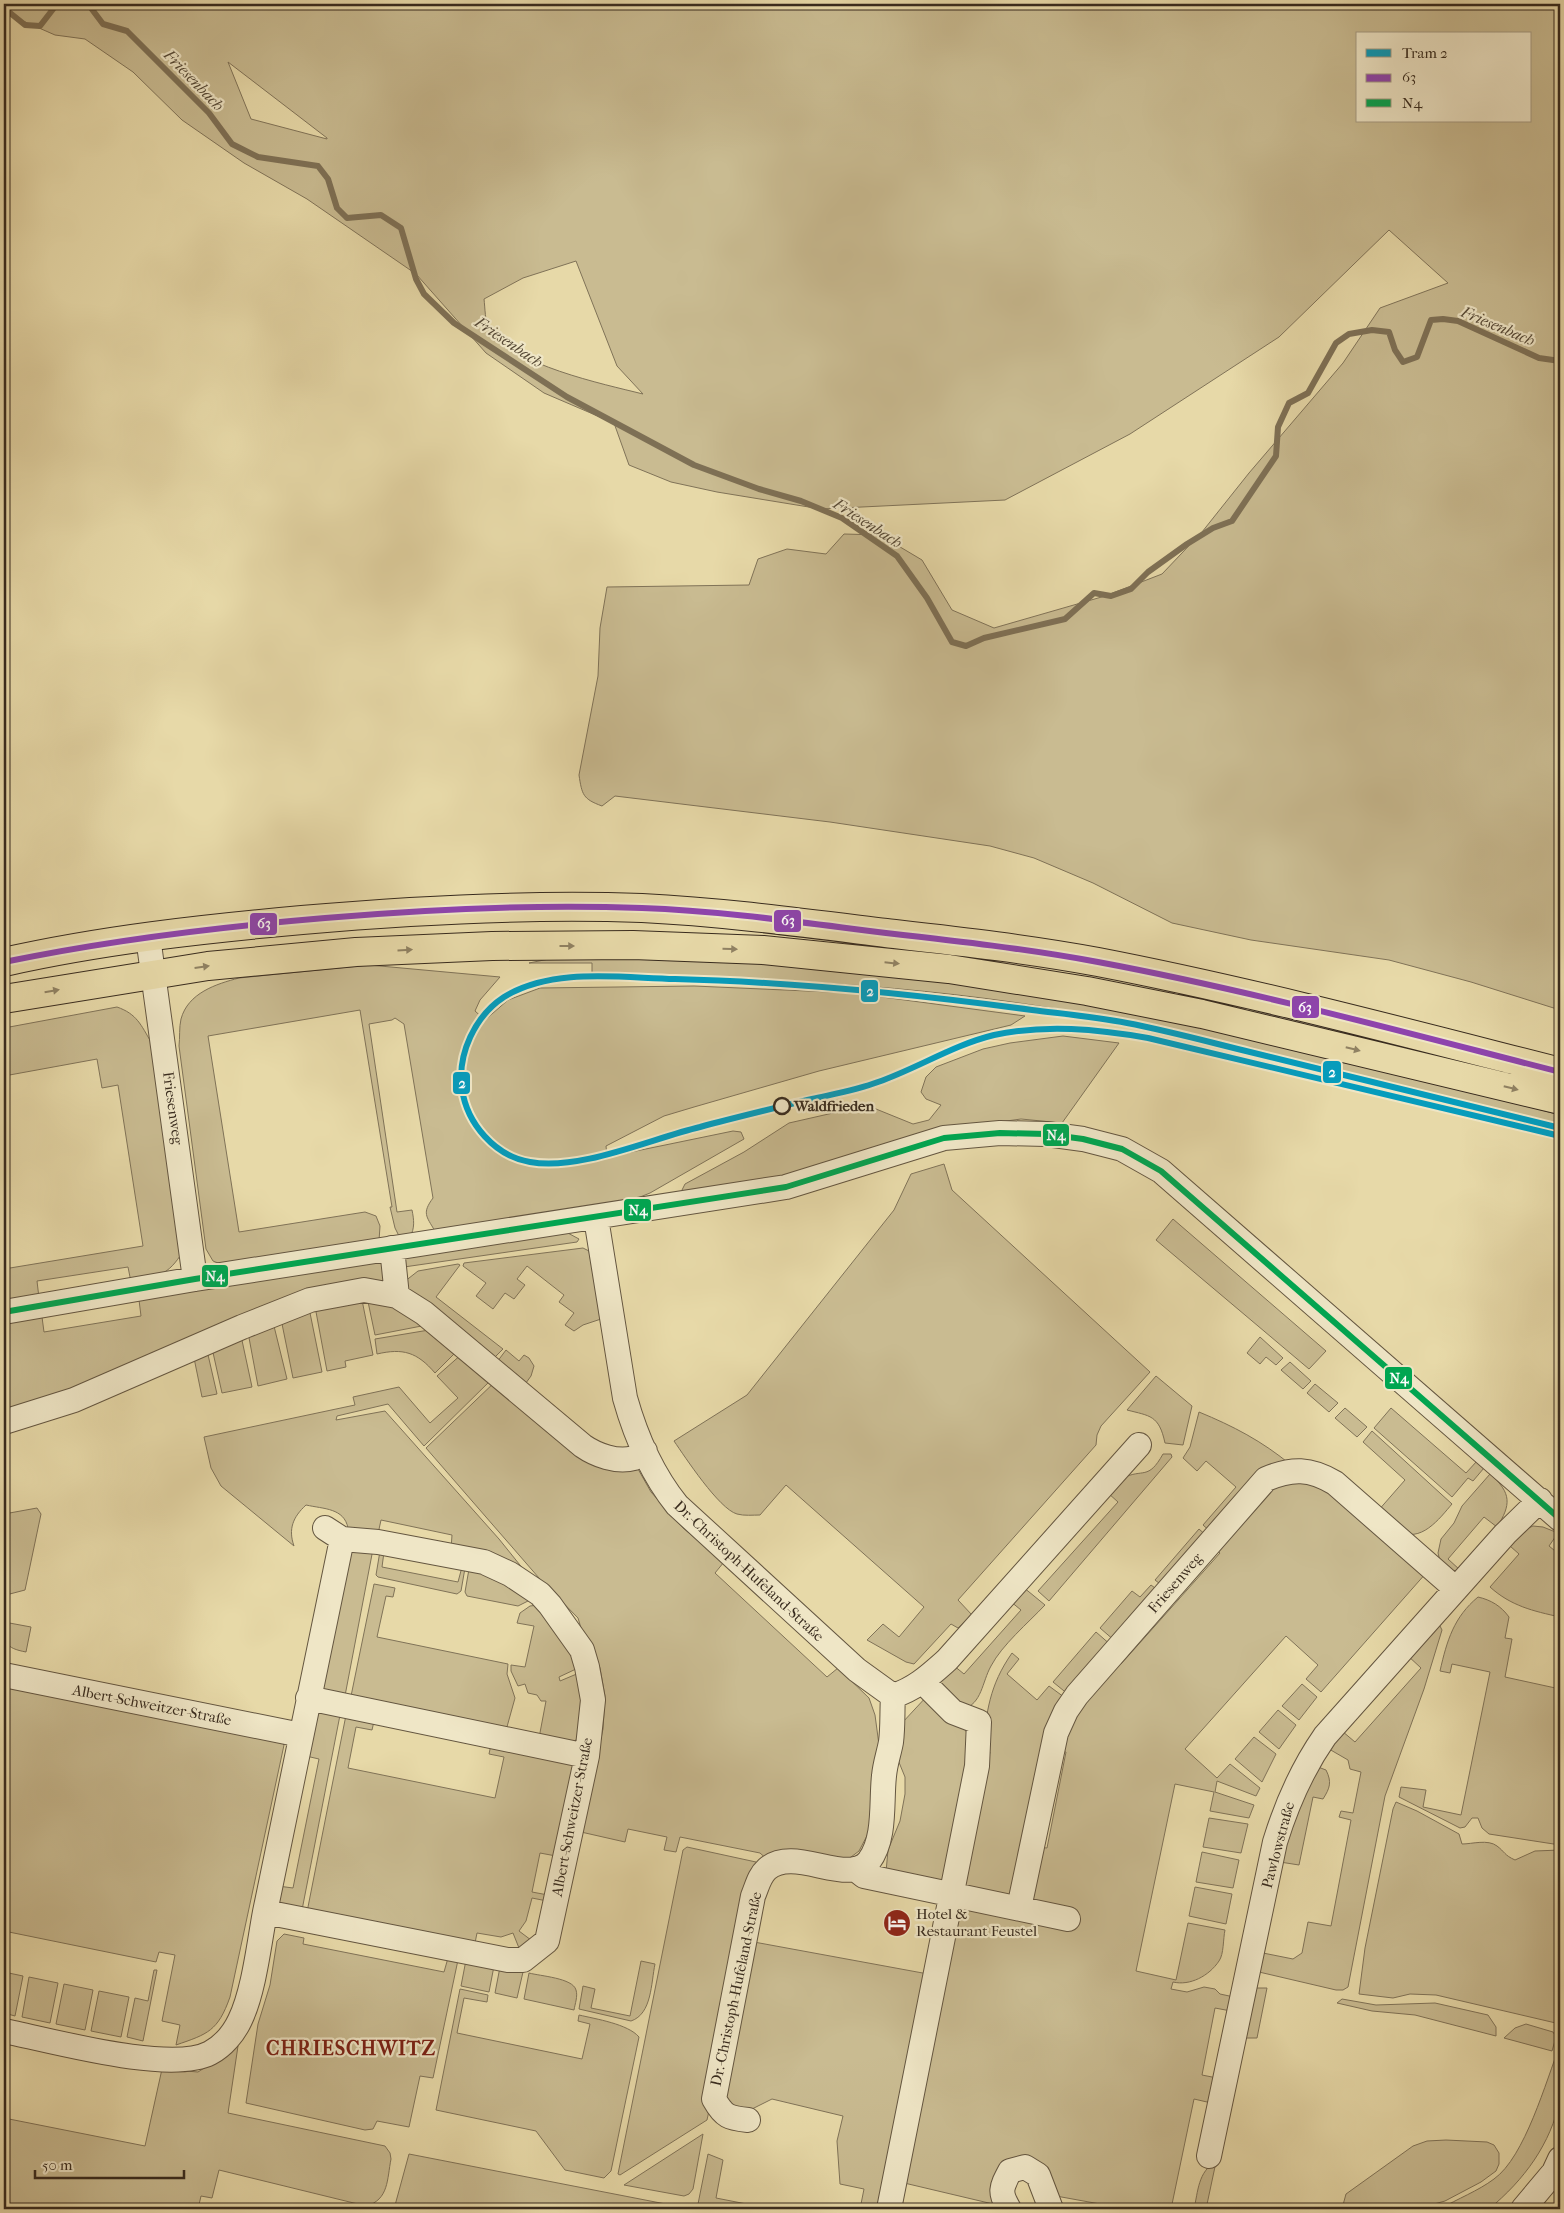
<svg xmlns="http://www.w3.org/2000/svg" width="1564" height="2213" viewBox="0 0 1564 2213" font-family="'IM FELL French Canon',serif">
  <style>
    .green { fill: #c9bb91; stroke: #807358; fill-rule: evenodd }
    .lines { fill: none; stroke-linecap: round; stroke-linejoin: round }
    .stream { stroke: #7e7055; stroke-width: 6 }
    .street-casing { stroke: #645640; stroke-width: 26 }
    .primary-casing { stroke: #382b1e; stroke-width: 30 }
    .street { stroke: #efe6c6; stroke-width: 24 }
    .primary { stroke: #e7d9a8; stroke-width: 28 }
    .bus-1-casing { stroke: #efe6c6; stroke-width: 10 }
    .bus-2-casing { stroke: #efe6c6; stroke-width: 10 }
    .bus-1 { stroke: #8e44ad; stroke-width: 6 }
    .bus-2 { stroke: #00a651; stroke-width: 6 }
    .tram-1-casing { stroke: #efe6c6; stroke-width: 10 }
    .tram-1 { stroke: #069cbc; stroke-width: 6 }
    .oneway { fill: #908263 }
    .stop-dot { fill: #efe6c6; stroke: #382b1e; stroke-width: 2.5 }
    .labels { text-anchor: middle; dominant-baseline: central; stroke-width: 4.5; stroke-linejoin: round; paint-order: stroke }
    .stop-label { font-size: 15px; font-weight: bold; fill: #382b1e; stroke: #efe6c6; text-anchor: start }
    .street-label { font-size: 15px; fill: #382b1e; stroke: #efe6c6 }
    .poi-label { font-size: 15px; fill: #382b1e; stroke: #efe6c6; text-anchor: start }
    .water-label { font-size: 16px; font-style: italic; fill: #554835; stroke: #efe6c6 }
    .district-label { font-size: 20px; font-weight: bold; letter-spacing: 1px; fill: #7a1f14; stroke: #efe6c6 }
    .line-badge { stroke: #efe6c6; stroke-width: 2 }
    .badge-label { font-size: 14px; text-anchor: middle; font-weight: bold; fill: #fff }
  </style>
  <rect width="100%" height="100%" fill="#e7d9a8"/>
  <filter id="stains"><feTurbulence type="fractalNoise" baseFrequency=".004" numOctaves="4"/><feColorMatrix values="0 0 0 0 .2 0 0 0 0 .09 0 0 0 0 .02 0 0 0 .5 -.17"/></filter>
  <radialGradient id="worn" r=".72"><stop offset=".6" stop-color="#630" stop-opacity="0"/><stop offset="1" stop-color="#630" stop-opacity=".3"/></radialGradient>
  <path class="green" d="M4,4h1556v1006l-89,-28 -82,-22 -138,-20 -79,-17 -79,-40 -59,-25 -44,-12 -160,-24 -215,-26 -13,10c-19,-7 -20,-11 -23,-31l19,-99 2,-48 7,-41 142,-2 9,-26 29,-10 39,5 18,-20 36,1 42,25 30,50 42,18 111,-32 57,-22 40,-42 47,-59 94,-110 37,-55 68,-25 -59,-53 -110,107 -149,97 -125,66 -184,9 -104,-17 -46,-10 -42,-17 -15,-42 -70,-30 -58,-40 -70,-79 -109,-75 -63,-36 -62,-43 -49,-48 -48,-33 -30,-4 -41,-18 -10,-7zM1358,34h172v87h-172zM228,62l99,76v1l-76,-20zM576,261l41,105 26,28c-40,-10 -131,-29 -154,-65 -4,-7 -4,-22 -5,-30l39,-21z
    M559,957c134,2 270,6 403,26 202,30 401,79 598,132v12c-81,-21 -163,-41 -244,-61 -80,-20 -160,-40 -241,-54 -160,-28 -321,-35 -483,-37v-12h-63z
    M369,965l131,12 -20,23 -5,11 10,9 23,-20 32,-12 154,-2 158,7 173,23 -14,9 -192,46 -125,36 -30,9 -58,30 1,11 126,-26 8,1 3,7 -94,54 -25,10 -190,28c-9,-15 -13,-18 -2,-33l-29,-174 -9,-6 -3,2 -23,4 28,188 15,-2c2,10 3,18 -2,27l-10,1 -5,-10 -5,-21h2l-32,-197 -152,26 31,196 126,-20 11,4 4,10 -1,15 -153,25 -13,-5 -7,-12 -27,-203c1,-8 0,-19 2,-27 7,-26 35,-35 58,-41z
    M117,1007c20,7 24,18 34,35l29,214c-14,21 -26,21 -49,26l-3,-15 -91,14 2,17 -35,5v-34l139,-23 -25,-161 -16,3 -5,-29 -93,17v-48z
    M1063,1036l56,7 -57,80 -41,-4 -36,5 -161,44 -139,25 -3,-3 3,-6 59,-32 45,-29 66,-15 21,1 37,15 16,-4 12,-15 -15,-6 -5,-7 5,-15 10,-10 47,-18 27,-6z
    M944,1164l8,26 198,182 -49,54 -4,9 -1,10 -138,155 14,15 -14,13 -7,-4 -37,40 -8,-2 -39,-22 16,-16 16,13 25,-30 -138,-122 -26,30c-7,0 -16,1 -23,-1 -18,-5 -52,-57 -63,-73l73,-46 147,-185 17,-36z
    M1173,1219l153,132 -17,18 -153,-129z
    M566,1232l13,7 -2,3 -173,25 1,-8 6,-5z
    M583,1248l6,3 12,68 -18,6 -9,6 -9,-6 9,-12 -15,-11 5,-7 -37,-29 -10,13 8,6 -11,14 -9,-6 -12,16 -17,-13 10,-13 -23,-17 1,-3z
    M379,1261l6,6 2,10 -4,5 -379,134v-93l38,-6 2,15 97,-16 -2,-16z
    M458,1264l2,1 -24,32 67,52 -11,11 -84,-65 -4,-13 14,-11z
    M361,1295l12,60 -28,6 1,6 -19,4 -13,-70z
    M370,1295l62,29 -57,11 -8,-38z
    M309,1308l13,64 -29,6 -13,-64z
    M272,1318l15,61 -29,7 -11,-59z
    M429,1330l30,19 -24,24c-18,-21 -32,-25 -58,-19l-2,-15z
    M240,1331l12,56 -30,6 -10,-45z
    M1260,1337l23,21 -7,7 -10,-8 -6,7 -13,-11z
    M206,1346l11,48 -15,3 -8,-39z
    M506,1350l13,11 5,-6 5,3 5,8 -3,10 -8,11 -29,-21z
    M463,1353l30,25 -69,68 -36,-42 -51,12 -1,4 49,-9 114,128 33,41 -81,-31 1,-14 -71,-15 -3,14 -30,-6c-4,-20 -24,-19 -42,-23 -13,12 -18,24 -12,41l-73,-60 -10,-18 -7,-31 151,-32 -2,-8 46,-10 31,36 28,-25 -21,-22z
    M1290,1362l21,19 -8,8 -22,-19z
    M1156,1376l36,30 -9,39 -18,-2c-6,-28 -15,-27 -38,-33z
    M498,1379l140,90 13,23 32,36 41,34 -9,11 112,104 11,-9 31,30 6,17 4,30 -9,85 -11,21 -12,9 -78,1 -9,-8 -80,-16 -4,15 -12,-2 3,-13 -39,-8 -3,13 -44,-10 22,-103 2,-33 -5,-28 -11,-28 -8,-12 -3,-10 -39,-40 -113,-130z
    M1315,1384l23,19 -9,9 -22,-19z
    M1345,1408l22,19 -10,10 -22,-19z
    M1391,1408l75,65 11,-12 7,7 -11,13 -5,-3 -16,19 -78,-69z
    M1199,1412c34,14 63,29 92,53l-79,68 -9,-8 33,-38 -30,-26 -9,10 -14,-13 7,-11z
    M1372,1431l80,73c-12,14 -32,41 -54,26 -8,-5 -14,-12 -21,-18l28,-32 -42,-38z
    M1163,1454h8l1,3 -123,144 -11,-10 80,-89 -10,-9c4,-5 9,-12 15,-15 20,-10 25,3 40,-24z
    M1490,1474c22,19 21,31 7,53l-13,-10 -36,42 12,11 -3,1 -15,-2 -4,-16 3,-14 13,-16 8,-17z
    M1311,1478l116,94 -106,120 -15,-13 12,-14 -32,-29 -101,113 32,29 13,-14 30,24 -4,8 -39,-15 -2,11 39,13 -5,13 -39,-7 4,-19 -39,-8 -39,187 40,9 12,-57 37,7c-2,9 -1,24 -6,31 -10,15 -29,25 -46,21l-2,7 16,3 17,-5 11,2 5,5 14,3 -3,14 -16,-3 -13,67 15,3 -5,20 -5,4 -13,-3 -23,110h-48l-9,-2 -1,2h-14l1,-5 -44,-8 -27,-34 -36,42 -93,-22 -19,27h-21l4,-20 -24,-5 -3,-43 6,-25 -71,-17 -22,11 -14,1 -15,-13 33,-156 185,34 17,-74 66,13 15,-68 10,1 19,-96 -7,-1 3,-17 52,-76 7,6 99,-111 -7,-6 59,-62z
    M37,1508l4,6 -16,76 -19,5 -2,9v-90z
    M1533,1526l10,1 15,6 -9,13 11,9v62c-27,-6 -49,-11 -70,-30l29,-33 -9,-8 12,-15z
    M1199,1529l9,8 -44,50 -9,-7z
    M362,1547l11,2 -29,152 -15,-4 -8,-11 26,-133z
    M380,1551l4,1 -2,15 76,15 4,-15 3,1 -4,23 -4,3 -79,-17 -2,-2z
    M469,1569l15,3 48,27 -14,7 -51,-10 -2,-4z
    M374,1584l21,4 -2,9 -7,-1 -9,41 131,27 -1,10 8,24 -10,36 -155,-33z
    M1151,1585l8,6 -44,50 -15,-13 32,-37 8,6z
    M1023,1587l22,18c-17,18 -43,40 -54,61 -9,16 -9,38 -28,43l-29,-22 19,-22 11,9 57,-64 -11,-9z
    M1478,1597c13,3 23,9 31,20l-4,21 7,1 -7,38 55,12v156l-71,-11 -7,-6 -4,-10h-6l-7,9 -5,1 -61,-31 2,-10 25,3 -3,17 38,8 29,-143 -38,-8 -2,9 -10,-2c7,-31 14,-54 38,-74z
    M538,1605l40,60 -2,4 -17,8 1,4 19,-8 4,16 -3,48 -10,7 -31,-6 7,-37h-5l-4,-6 -9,-2 -3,-9 -7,2 -7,-15v-6l14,2 9,-41 -17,-3 3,-10 10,-7z
    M4,1622l27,5 -5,25c-21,-4 -22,-9 -22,-30z
    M1440,1626l2,4 -18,59 -39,107 -37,191 -5,3h-7l-77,-18 4,-19 30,6 9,-6 6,-31 23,4 20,-106 -12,-3 2,-6 12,2 8,-41 -11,-3 -2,-9 -19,-11 13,-18 13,11 66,-74 -14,-13 29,-28z
    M1096,1632l16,14 -43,49 -16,-13z
    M1012,1653l7,6 -12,15 30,26 12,-14 19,14 -53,197 -58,-7 33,-138 -8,-2c5,-39 7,-64 30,-97z
    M4,1683l273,55 7,7 -54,252c-12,34 -22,37 -54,48l4,-20 -18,-4 13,-66 -16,-3 -3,10 -152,-31z
    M1302,1684l15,13 -18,23 -17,-14z
    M928,1695c16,14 37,27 44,48l-24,141 -62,-12 2,-22 12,-29 5,-27v-17l-9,-22 6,-32z
    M327,1707l14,3 -39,200 -23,-1 -1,-23 15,2 26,-129 -13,-3 8,-41z
    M347,1710l28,7 -3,13 -16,-3 -8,41 147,30 9,-41 -15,-3 3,-14 73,15 10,13 -19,88 -16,-3 -8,39 16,3 -1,6 -15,-3 -6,23 -7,10 12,9 -12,8 -6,-15 -12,4 -24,-4 -3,15 -167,-36z
    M1278,1710l18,15 -17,24 -20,-17z
    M1254,1737l22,17 -14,28 -27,-23z
    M1318,1767l8,3c6,12 4,18 -3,29l-10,-2 -14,68 -19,-3 6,-30z
    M1396,1802l21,9 42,23 3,10c10,0 26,-5 35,2 8,6 7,9 18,14l20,-9 25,-1v174l-124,-29 -26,-1 -17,4 -34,-4 6,-46 28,-139z
    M1209,1818l39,6 -7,29 -38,-6z
    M687,1847l69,15 6,7 -55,251 -87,55 -2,-1 65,-324z
    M1202,1852l37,8 -6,28 -37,-6z
    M1195,1887l37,7 -6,30 -37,-8z
    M284,1934l20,4 -1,6 141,28 4,-14 10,2 -25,118 -13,-2 -11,51 -32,-6 -4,8 -8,1 -119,-27 12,-79 12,-39 7,-44z
    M466,1960l28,6 -5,26 -28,-6z
    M641,1961l14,3c-4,19 -3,50 -24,57l-52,-12 4,-23 12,3 -4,19 39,8z
    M500,1967l23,5 -6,26 -22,-5z
    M154,1970h3l-14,71 -16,-4 8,-39 13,3z
    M4,1972l19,4 -8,40 -11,-3z
    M529,1973c11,3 44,5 47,17 2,6 -1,14 -2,20l-50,-11z
    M29,1977l29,6 -8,40 -28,-6z
    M64,1984l29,6 -8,40 -29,-6z
    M1257,1988h10l-10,50h-11l7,-48z
    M460,1989l28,6 -1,7 -23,-4 -7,35 125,26 8,-35 -12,-3 1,-6c17,4 49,9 60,22l-28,134 -7,7 -39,-8 -29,-39 -100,-21z
    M99,1991l30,6 -8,40 -30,-6z
    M1342,1999l34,6 59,-2 53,12 8,12v9l-81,-21 -43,-4 -35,-8z
    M1526,2024l27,8 3,5 -4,14 -48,-13 11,-10z
    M1560,2045c0,17 3,37 0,54 -9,45 -36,81 -71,110h-49c17,-10 38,-18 54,-30 31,-22 52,-98 66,-134z
    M238,2046l-10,67 157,33 5,7 1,6c-4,20 -2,41 -25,47l-147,-36 -7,28 -11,-2 -3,13h-194v-91l141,28 17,-77 36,3z
    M703,2134l-10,55 -4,5 -5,2 -60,-11z
    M1446,2140l41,2 7,3 5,8v11l-3,7 -15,11 -36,19 -29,8h-70l-3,-4 3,-11 67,-48 14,-5z
    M409,2154l272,53 2,2h-289z
    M708,2154l15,6 -7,38 56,11h-75z
    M1216,2162l-10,47h-12c4,-17 4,-38 22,-47z"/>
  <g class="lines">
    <path class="stream" d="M88,4l15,20 24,7 82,82 23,31 26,13 60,9 10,13 9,29 10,10 34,-3 20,13 15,51 8,15 30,29 113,74 127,68 65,24 42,12 41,17 55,38 30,42 25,44 14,4 18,-8 81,-19 29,-26 17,3 20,-7 17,-17 39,-28 26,-16 19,-7 44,-65 2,-29 11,-24 19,-10 28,-50 13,-9 23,-4 17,2 6,18 8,12 14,-5 14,-37 12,-1 15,2 81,37 21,3
      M4,8l21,17 15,1 17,-22"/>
    <g class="street-casing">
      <path id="street" d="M148,937l47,342
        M596,1218l29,180c11,39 27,76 52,107l180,165 36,26
        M392,1248l5,48
        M4,1312l191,-33 591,-92 158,-49 56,-5 46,1 37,5 39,10 39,22 399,348
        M4,1422l70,-22 168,-73 68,-27 54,-10 33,6 27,17 159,133c13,9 34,17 51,12 3,-1 8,-5 11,-7
        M4,1675l297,60
        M308,1698l279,58
        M855,1869l9,7 204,43
        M1019,1908l37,-175 10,-22 11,-16 189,-216c26,-11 44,-11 69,4l121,106
        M265,1912l77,-373
        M4,2031c46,9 166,43 206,22 13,-7 24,-20 30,-33 14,-29 19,-76 25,-108l243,48h15l24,-19 40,-185 6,-56 -6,-33 -5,-17 -32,-45 -10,-11 -30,-20 -26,-12 -106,-20 -36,-3 -17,-11
        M748,2120c-19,-2 -24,-3 -34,-21l39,-203c4,-9 6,-20 14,-27 27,-24 81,18 102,-8 17,-23 12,-59 15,-85 1,-12 5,-23 7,-34 2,-15 1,-31 2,-46 22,-7 36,-20 54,-36l192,-215
        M1209,2156l66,-314c12,-39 27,-73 50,-106l180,-202 35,-34
        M889,2209l88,-443 2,-44 -26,-10 -30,-30
        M1009,2209c-10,-17 -8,-21 1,-38l15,-4 13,8 13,34
        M1523,2209l31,-37 6,-13"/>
    </g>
    <g class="primary-casing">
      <path id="primary" d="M4,962c98,-22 198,-33 298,-42 113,-10 226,-16 340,-12 81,4 163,15 244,25 70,8 142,16 212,29 155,30 309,71 462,110
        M4,999l204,-33 148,-14 136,-6 141,-1 130,5 186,19 138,22 115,23 358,86"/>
    </g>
    <use href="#street" class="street"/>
    <use href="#primary" class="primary"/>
    <g class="bus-1-casing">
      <path id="bus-1" d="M4,962c106,-22 213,-35 321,-44 105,-9 211,-14 317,-10 82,3 163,15 244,25 71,8 142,16 212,29 155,29 309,71 462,110"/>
    </g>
    <g class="bus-2-casing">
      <path id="bus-2" d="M4,1312l191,-33 591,-92 158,-49 56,-5 46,1 37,5 39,10 39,22 399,348"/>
    </g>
    <use href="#bus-1" class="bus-1"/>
    <use href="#bus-2" class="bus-2"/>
    <g class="tram-1-casing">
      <path id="tram-1" d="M1560,1128c-103,-25 -207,-51 -310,-76 -41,-10 -81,-21 -123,-29 -31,-6 -63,-9 -95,-13 -119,-16 -237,-28 -357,-31 -54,-1 -122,-12 -171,18 -29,19 -47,57 -42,92 5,35 33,67 68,73 50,9 120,-23 170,-35 37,-10 75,-19 112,-28 22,-5 45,-9 66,-17 40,-14 75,-37 116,-47 52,-11 103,-6 154,3l412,98"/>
    </g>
    <use href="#tram-1" class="tram-1"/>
  </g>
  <defs><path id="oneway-solid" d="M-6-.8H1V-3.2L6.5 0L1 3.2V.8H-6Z" transform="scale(1.25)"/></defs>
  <g class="oneway">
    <use href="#oneway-solid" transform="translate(567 946)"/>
    <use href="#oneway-solid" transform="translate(730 949) rotate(2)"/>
    <use href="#oneway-solid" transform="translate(405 950) rotate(-3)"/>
    <use href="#oneway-solid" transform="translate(892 963) rotate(6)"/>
    <use href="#oneway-solid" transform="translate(202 967) rotate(-8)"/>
    <use href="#oneway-solid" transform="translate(52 991) rotate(-10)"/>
    <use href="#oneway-solid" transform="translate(1353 1049) rotate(14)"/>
    <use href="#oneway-solid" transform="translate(1511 1088) rotate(14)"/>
  </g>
  <defs>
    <g id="hotel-disc" transform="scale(1.4375)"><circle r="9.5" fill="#8f2418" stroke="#efe6c6"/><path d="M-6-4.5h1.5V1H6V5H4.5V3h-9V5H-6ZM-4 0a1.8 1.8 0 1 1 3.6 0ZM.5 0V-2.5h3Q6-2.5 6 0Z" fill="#fff"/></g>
  </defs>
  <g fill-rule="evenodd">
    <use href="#hotel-disc" x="897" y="1923"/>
  </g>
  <circle class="stop-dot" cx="782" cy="1106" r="8"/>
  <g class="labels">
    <g class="stop-label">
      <text x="794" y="1106">Waldfrieden</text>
    </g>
    <g class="street-label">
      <text transform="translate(173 1108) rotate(82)">Friesenweg</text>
      <text transform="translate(749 1571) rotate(43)">Dr.-Christoph-Hufeland-Straße</text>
      <text transform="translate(1175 1583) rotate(-49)">Friesenweg</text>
      <text transform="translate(152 1705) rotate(11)">Albert-Schweitzer-Straße</text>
      <text transform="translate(572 1817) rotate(-79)">Albert-Schweitzer-Straße</text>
      <text transform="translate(1278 1845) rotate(-75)">Pawlowstraße</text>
      <text transform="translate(736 1989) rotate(-78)">Dr.-Christoph-Hufeland-Straße</text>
    </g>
    <g class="poi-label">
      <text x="916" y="1914">Hotel &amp;<tspan x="916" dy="17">Restaurant Feustel</tspan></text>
    </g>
    <g class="water-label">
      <text transform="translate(194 80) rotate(46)">Friesenbach</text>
      <text transform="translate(1498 326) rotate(23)">Friesenbach</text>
      <text transform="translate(509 342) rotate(34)">Friesenbach</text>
      <text transform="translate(868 523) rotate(33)">Friesenbach</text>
    </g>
    <g class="district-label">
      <text x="351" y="2048">CHRIESCHWITZ</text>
    </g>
  </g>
  <g class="line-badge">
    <rect x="773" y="909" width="29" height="24" rx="5" fill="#8e44ad"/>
    <rect x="249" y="912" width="29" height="24" rx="5" fill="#8e44ad"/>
    <rect x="860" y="979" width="19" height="24" rx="5" fill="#069cbc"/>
    <rect x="1291" y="995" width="29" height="24" rx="5" fill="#8e44ad"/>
    <rect x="1322" y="1060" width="20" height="24" rx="5" fill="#069cbc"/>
    <rect x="452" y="1071" width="19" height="24" rx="5" fill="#069cbc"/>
    <rect x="1042" y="1123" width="28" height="24" rx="5" fill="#00a651"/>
    <rect x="623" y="1198" width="29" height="24" rx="5" fill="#00a651"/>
    <rect x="201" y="1264" width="28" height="24" rx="5" fill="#00a651"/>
    <rect x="1384" y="1366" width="29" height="24" rx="5" fill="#00a651"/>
  </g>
  <g class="badge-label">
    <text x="788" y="925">63</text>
    <text x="264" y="928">63</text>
    <text x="870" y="996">2</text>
    <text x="1305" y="1012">63</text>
    <text x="1332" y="1077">2</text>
    <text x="462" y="1088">2</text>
    <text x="1056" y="1140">N4</text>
    <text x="638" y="1215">N4</text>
    <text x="215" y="1281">N4</text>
    <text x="1399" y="1383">N4</text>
  </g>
  <rect width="1564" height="2213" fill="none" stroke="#e7d9a8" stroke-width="20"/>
  <rect x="5" y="5" width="1554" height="2203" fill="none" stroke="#382b1e" stroke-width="2.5"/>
  <rect x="10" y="10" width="1544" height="2193" fill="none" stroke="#382b1e"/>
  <rect x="1356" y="32" width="175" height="90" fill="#efe6c6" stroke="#a69b83"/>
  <rect x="1366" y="49" width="25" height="8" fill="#069cbc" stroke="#a69b83"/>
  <text x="1402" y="58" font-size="15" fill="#382b1e">Tram 2</text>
  <rect x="1366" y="74" width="25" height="8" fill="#8e44ad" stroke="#a69b83"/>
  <text x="1402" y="82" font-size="15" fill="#382b1e">63</text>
  <rect x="1366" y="99" width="25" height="8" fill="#00a651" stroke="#a69b83"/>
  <text x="1402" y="108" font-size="15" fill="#382b1e">N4</text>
  <path d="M35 2170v8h149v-8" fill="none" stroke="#382b1e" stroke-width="2.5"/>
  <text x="42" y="2170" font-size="15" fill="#382b1e" stroke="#efe6c6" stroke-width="4" paint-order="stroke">50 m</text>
  <rect width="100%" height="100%" filter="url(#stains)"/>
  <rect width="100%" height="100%" fill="url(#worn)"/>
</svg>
